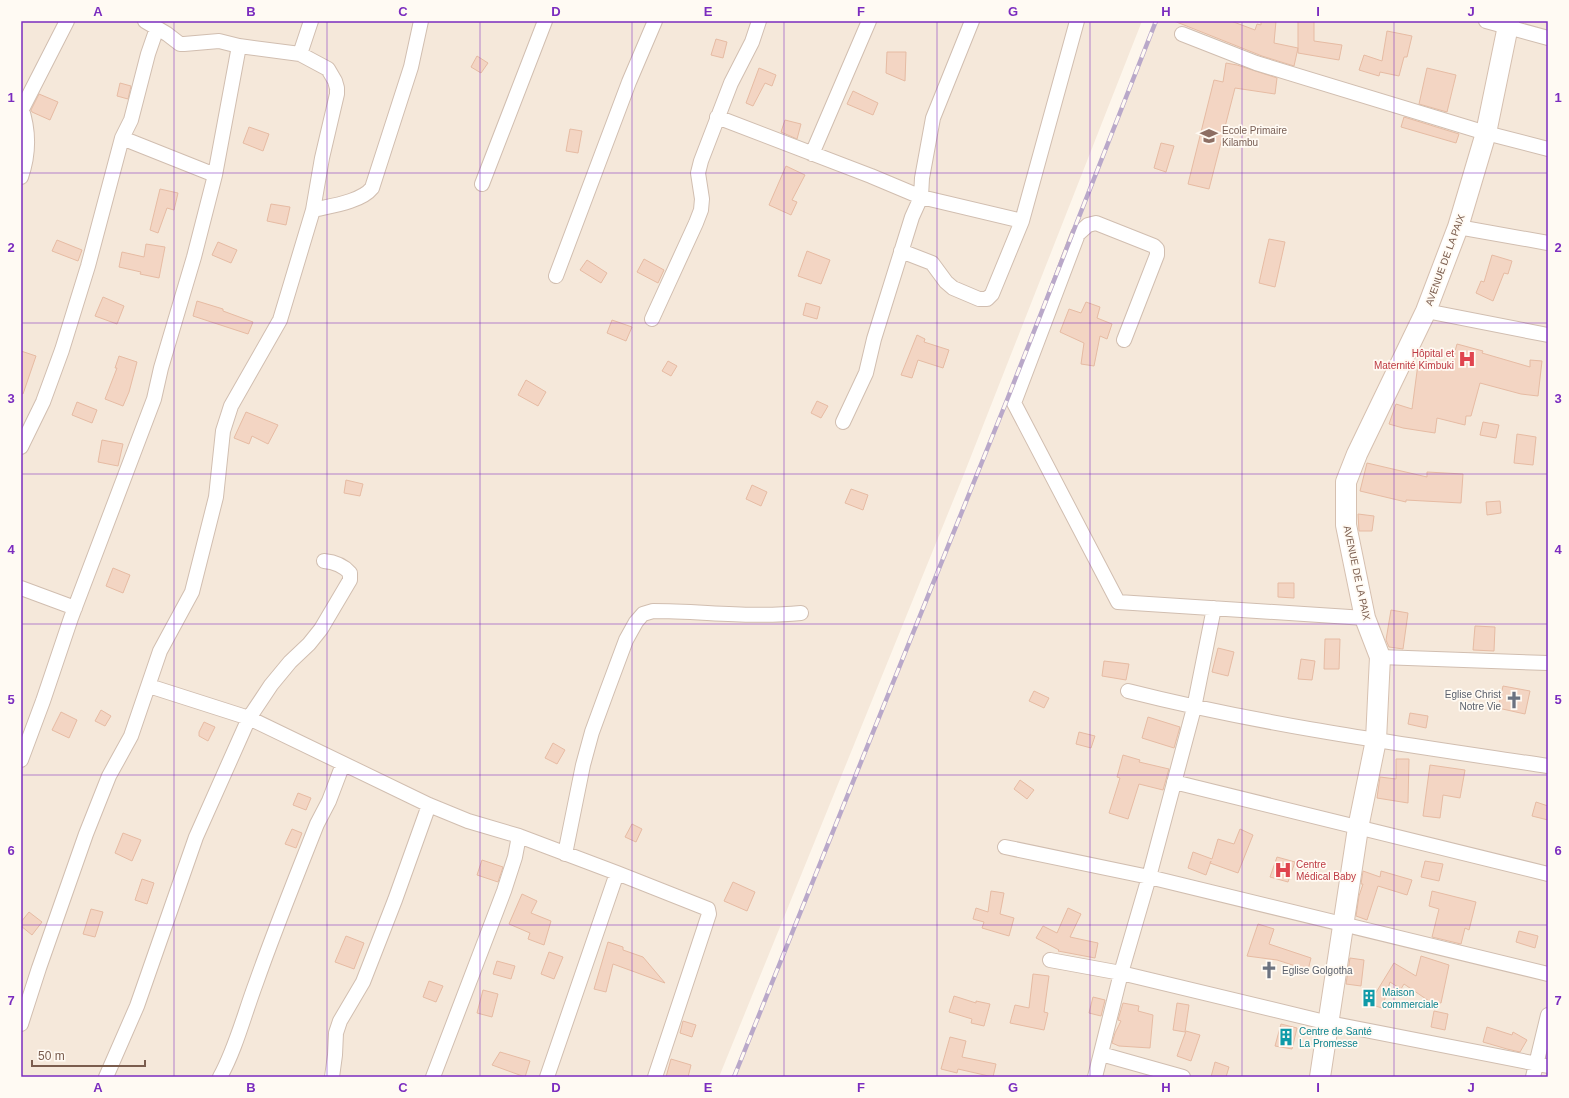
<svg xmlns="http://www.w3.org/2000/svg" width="1569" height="1098" viewBox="0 0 1569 1098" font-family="Arial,sans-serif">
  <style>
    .residential { fill: #f5e8da }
    .building { fill: #f3d5c3; stroke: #e6bba3 }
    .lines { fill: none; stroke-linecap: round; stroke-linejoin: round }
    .street-casing { stroke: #d1beb0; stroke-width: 16 }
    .secondary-casing { stroke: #d6c0b0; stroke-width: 22 }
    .street { stroke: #fff; stroke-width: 14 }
    .secondary { stroke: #fff; stroke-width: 20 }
    .rail-casing { stroke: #b9a8c9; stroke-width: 4.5 }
    .rail { stroke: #fffaf3; stroke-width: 3; stroke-dasharray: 9; stroke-linecap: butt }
    .grid { fill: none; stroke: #7b2cbf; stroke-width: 1; stroke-opacity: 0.55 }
    .labels { text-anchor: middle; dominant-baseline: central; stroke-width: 3.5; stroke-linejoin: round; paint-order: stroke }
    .education-label { font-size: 10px; fill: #785e54; stroke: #fffaf3; text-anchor: start }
    .street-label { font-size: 10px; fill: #7a5c4d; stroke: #fffaf3 }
    .health-label { font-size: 10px; fill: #be3a42; stroke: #fffaf3; text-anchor: end }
    .worship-label { font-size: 10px; fill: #5b616d; stroke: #fffaf3; text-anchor: end }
    .culture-label { font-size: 10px; fill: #0d838f; stroke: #fffaf3; text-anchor: start }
    .neatline { fill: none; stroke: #7b2cbf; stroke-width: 1.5 }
    .grid-label { font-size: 13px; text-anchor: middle; font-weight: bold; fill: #7b2cbf }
  </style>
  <rect width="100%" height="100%" fill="#fdf6ec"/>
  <path class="residential" d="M21,21h1121l-178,453 -245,603h-698z
    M1156,21h392v1056h-814l273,-677z"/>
  <path class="building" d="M1174,21h57l24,9 2,-6 4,1v-4h15l-2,22 24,5 -4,18 -32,-10z
    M1298,21h16v20l28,4 -3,15 -41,-7z
    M1387,31l25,5 -5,21h-3l-5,19 -19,-4 -1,4 -20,-6 5,-15 18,6z
    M716,39l11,3 -4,16 -12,-3z
    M887,52h19l-1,29 -19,-8z
    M477,56l11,7 -7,10 -10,-6z
    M1226,63l11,2 40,13 -2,16 -40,-6 -26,101 -21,-5 26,-104 9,2z
    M759,68l17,7 -4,11 -7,-3 -12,23 -7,-3z
    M1427,68l29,7 -9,37 -28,-8z
    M120,83l11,3 -3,13 -11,-3z
    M853,91l25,12 -5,12 -26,-11z
    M39,94l19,8 -8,18 -18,-8 -1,-2z
    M1404,117l55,17 -3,9 -55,-16z
    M785,120l16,4 -4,15 -16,-7z
    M249,127l20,7 -6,17 -20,-8z
    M570,129l12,2 -4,22 -12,-2z
    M1161,143l13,3 -8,26 -12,-4z
    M786,166l19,9 -13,25 5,2 -6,13 -22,-10z
    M160,189l18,4 -4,17 -7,-2 -9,25 -8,-3z
    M271,204l19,3 -4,18 -19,-4z
    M1269,239l16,3 -10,45 -16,-4z
    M57,240l25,10 -4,11 -26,-10z
    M218,242l19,8 -6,13 -19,-8z
    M146,244l19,3 -6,31 -19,-4 1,-2 -22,-5 3,-15 22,5z
    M807,251l23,9 -9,24 -23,-8z
    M1492,255l20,6 -4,13 -4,-1 -11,28 -17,-8 5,-12 3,1z
    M644,259l20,11 -6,13 -21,-11z
    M587,260l20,13 -6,10 -21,-13z
    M103,297l21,9 -7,18 -22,-8z
    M197,301l26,8v2l30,11 -5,12 -55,-18z
    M1086,302l14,5 -3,11 15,6 -5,15 -7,-3 -6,30 -13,-2 3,-21 -24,-11 9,-23 12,4z
    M806,303l14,4 -3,12 -14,-4z
    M612,320l20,7 -6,14 -19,-8z
    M917,335l8,4 -1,3 25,8 -6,18 -25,-8 -6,18 -11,-3z
    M1457,344l26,7 -1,2 48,14v-7l12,1 -4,35 -17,-2 -41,-11 -9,33h-5l-1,9 -28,-7 -2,15 -32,-5 -14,-4 7,-20 16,5 6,-45 32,5z
    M21,351l15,5 -13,38 -2,-1z
    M119,356l18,6 -8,30 -6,14 -18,-7 12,-31h-2z
    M668,361l9,5 -6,10 -9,-5z
    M526,380l20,12 -8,14 -20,-11z
    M817,401l11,5 -7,12 -10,-5z
    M77,402l20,8 -5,13 -20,-8z
    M246,412l32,13 -10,19 -16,-8 -3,8 -15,-6z
    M1483,422l16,3 -3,13 -16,-3z
    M1517,434l19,3 -3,28 -19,-2z
    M102,440l21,4 -5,22 -20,-4z
    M1367,463l60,14v-5l36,2 -2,29 -55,-3v2l-46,-11z
    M346,480l17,4 -3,12 -16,-3z
    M752,485l15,7 -6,14 -15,-7z
    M851,489l17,6 -5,15 -18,-7z
    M1500,501l1,12 -14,2 -1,-13z
    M1358,514l16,2 -2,15h-13z
    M113,568l17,7 -7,18 -17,-7z
    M1278,583h16v15l-16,-1z
    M1391,610l17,3 -5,36 -14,-2 -3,-7z
    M1475,626l20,1 -1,24 -21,-1z
    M1325,639h15l-1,30h-15z
    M1218,648l16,4 -6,24 -16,-4z
    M1301,659l14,2 -3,19 -14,-1z
    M1104,661l25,3 -3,16 -24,-4z
    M1503,686l27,5 -5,23 -27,-6z
    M1034,691l15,7 -5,10 -15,-7z
    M101,710l10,6 -6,10 -10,-5z
    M61,712l16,8 -8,18 -17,-8z
    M1410,713l18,3 -2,12 -18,-4z
    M1148,717l32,10 -6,21 -32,-10z
    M204,722l11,5 -7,14 -9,-5v-4z
    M1079,732l16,4 -4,12 -15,-4z
    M553,743l12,7 -8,14 -12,-6z
    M1123,755l17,5 -1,2 30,7 -6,21 -24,-6 -11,35 -19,-6 11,-35 -3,-1z
    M1396,759h13l-1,44 -31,-5 3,-21 16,2z
    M1430,765l35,5 -5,28 -17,-3 -3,23 -17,-2z
    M1020,780l14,10 -7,9 -13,-10z
    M298,793l13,5 -5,12 -13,-5z
    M1536,802l12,4v14l-16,-4z
    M632,824l10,5 -6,13 -11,-5z
    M292,829l10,4 -6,15 -11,-4z
    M1240,829l13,6 -15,38 -28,-10 1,-2 -5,14 -18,-7 5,-16 19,7 6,-20 16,5z
    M123,833l18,7 -9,21 -17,-8z
    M1277,857l18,5 -7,20 -18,-5z
    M482,860l21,7 -5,15 -21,-7z
    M1425,861l18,3 -4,17 -18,-4z
    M1363,871l17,6 1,-6 31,9 -5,15 -29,-9 -11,34 -11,-4 3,-20 4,-12h-2z
    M142,879l12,4 -7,21 -12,-4z
    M733,882l22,10 -8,19 -23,-10z
    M991,891l13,2 -4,21 14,4 -5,18 -27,-8 2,-6 -11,-3 3,-11 12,4z
    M1432,891l44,11 -7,28 -4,-2 -4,16 -29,-7 7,-28 -10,-3z
    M522,894l15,7 -6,12 20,8 -7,24 -16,-6 2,-6 -21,-9z
    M1068,908l13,6 -11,23 28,6 -3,15 -37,-7 1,-1 -23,-12 7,-12 14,7z
    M91,909l12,3 -8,25 -12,-3z
    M29,912l13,10 -10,13 -11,-9v-4z
    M1258,924l16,5 -5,15 42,14 -3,12 -31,-10 -30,-4z
    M1519,931l19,5 -3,12 -19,-6z
    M346,936l18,7 -10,26 -19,-7z
    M608,942l15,5v3l20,7 22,26 -52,-19 -7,28 -12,-3z
    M549,952l14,5 -9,22 -13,-5z
    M1421,956l28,9 -8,38 -12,-2 -25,-17 -3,5 -11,-7 -8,26 -13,-4 25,-41 22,13z
    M1350,958l14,2 -3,26 -15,-2z
    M497,961l18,5 -4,13 -18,-5z
    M1033,974l16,2 -5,36 4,1 -4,17 -34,-7 5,-18 14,3z
    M429,981l14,5 -7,16 -13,-5z
    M483,990l15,4 -6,23 -15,-4z
    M954,996l22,7v-2l14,3 -6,22 -13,-3 1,-4 -23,-7z
    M1093,997l12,3 -4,16 -12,-3z
    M1123,1003l16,3 -1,5 15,4 -3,33 -31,-2 -7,-3 3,-10 6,-12 -3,-1z
    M1177,1003l12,2 -4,27 -12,-2z
    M1434,1011l14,3 -3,16 -14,-3z
    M683,1021l13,4 -4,12 -12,-4z
    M1281,1024l16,4 -5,21 -17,-3z
    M1487,1027l25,8 1,-3 14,8 -7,12 -13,-3 -24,-7z
    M1186,1031l14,4 -9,26 -14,-5z
    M950,1037l16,4 -4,16 34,7 -3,13 -35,-8 -1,4 -16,-4z
    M500,1052l30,9 -5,16 -33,-12z
    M671,1059l20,6 -3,12h-22z
    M1215,1062l14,5 -3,10h-15z"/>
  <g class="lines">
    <g class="street-casing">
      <path id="street" d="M1486,21l62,17
        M1182,34l74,29 230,70 62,16
        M300,54l11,-33
        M21,107c8,23 8,47 0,70
        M22,109l45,-88
        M717,117l154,59 50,21 101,24
        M122,138l9,-18 17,-66 9,-26
        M812,154l57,-133
        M482,184l63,-163
        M313,210c17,-4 48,-8 59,-22l39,-121 10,-46
        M1458,227l90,16
        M901,251l31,12 14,19 7,6 26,11h8l5,-5 30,-73 55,-200
        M556,276l73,-194 26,-61
        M1426,311l122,24
        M652,319l44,-96 5,-13 1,-11 -4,-26 3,-12 30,-78 21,-41 7,-21
        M1124,340l33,-85v-6l-3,-3 -58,-23 -8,2 -10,9 -64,169 104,199 247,16
        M843,422l23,-49 8,-34 38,-122 9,-20 1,-19 11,-60 39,-97
        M21,447l22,-45 19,-52 26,-84 34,-128 93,37
        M21,588l54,20
        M1380,657l168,6
        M149,686l100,32 180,87 39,16 51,15 98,37 91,36 1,5 -54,163
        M1128,691c138,35 280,54 420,75
        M21,760l22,-59 28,-83 83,-219 7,-31 33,-111 21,-82 24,-129
        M1174,782l374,92
        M1005,847l144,30 399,97
        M565,854l18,-89 9,-33 15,-41 19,-51 10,-18 7,-8 10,-3c49,0 99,7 148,2
        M1050,960l71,13 208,50 219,43
        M21,1024l18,-56 47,-134 23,-58 22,-40 29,-85 32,-59 24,-95 7,-66 8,-25 49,-86 33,-110 9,-52 15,-64v-6l-2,-7 -7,-12 -28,-15 -61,-8 -20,-5 -35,3h-4l-13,-10 -22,-13
        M1101,1054l82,23
        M106,1077l31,-71 59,-169 53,-119 22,-33 19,-23 19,-18 12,-15 29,-49v-7c-7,-8 -15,-11 -26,-12
        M220,1077c16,-29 24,-62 36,-94 19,-54 40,-106 61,-159l12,-23 14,-37
        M332,1077l3,-22 1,-22 4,-12 23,-39 32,-82 34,-95
        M433,1077l71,-186 11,-34 4,-21
        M547,1077l70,-204
        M1095,1077l26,-104 28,-96 45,-169 20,-100
        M1533,1077l15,-62"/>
    </g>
    <g class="secondary-casing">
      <path id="secondary" d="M1320,1077l38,-249 18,-88 4,-83 -15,-39 -19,-93v-43l11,-28 69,-143 32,-84 28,-94 23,-112"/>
    </g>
    <use href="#street" class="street"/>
    <use href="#secondary" class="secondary"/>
    <g class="rail-casing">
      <path id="rail" d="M734,1077l273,-677 149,-379"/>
    </g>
    <use href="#rail" class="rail"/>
  </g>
  <path class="grid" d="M174,21v1056M327,21v1056M480,21v1056M632,21v1056M784,21v1056M937,21v1056M1090,21v1056M1242,21v1056M1394,21v1056M21,173h1527M21,323h1527M21,474h1527M21,624h1527M21,775h1527M21,925h1527"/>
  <defs>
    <g id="school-bare" transform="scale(1.38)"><path d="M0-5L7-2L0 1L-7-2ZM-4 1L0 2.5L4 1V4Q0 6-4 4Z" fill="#8d6e63" stroke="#fffaf3" stroke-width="2.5" paint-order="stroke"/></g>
    <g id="hospital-bare" transform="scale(1.38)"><path d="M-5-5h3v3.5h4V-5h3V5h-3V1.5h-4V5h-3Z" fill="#e0444e" stroke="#fffaf3" stroke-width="2.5" paint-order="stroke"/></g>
    <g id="church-bare" transform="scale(1.38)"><path d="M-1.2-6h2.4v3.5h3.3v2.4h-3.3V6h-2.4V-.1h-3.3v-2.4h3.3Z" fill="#6b7280" stroke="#fffaf3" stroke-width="2.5" paint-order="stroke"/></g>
    <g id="building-bare" transform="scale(1.38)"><path d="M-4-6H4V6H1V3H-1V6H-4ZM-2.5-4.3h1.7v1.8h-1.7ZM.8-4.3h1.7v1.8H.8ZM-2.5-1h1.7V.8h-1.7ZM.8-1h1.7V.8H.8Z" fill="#0f9aa8" stroke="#fffaf3" stroke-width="2.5" paint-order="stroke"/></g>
  </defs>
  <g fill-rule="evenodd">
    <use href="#school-bare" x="1209" y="136"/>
    <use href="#hospital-bare" x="1467" y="359"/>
    <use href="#church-bare" x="1514" y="700"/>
    <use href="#hospital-bare" x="1283" y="870"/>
    <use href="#church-bare" x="1269" y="970"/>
    <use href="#building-bare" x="1369" y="998"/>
    <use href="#building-bare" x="1286" y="1037"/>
  </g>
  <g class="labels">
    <g class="education-label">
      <text x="1222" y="130">Ecole Primaire<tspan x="1222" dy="12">Kilambu</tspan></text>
    </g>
    <g class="street-label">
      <text transform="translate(1445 260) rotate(-70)">AVENUE DE LA PAIX</text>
      <text transform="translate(1357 573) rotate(78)">AVENUE DE LA PAIX</text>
    </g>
    <g class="health-label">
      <text x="1454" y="353">Hôpital et<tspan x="1454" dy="12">Maternité Kimbuki</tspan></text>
      <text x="1296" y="864" text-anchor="start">Centre<tspan x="1296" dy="12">Médical Baby</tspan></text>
    </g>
    <g class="worship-label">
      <text x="1501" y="694">Eglise Christ<tspan x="1501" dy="12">Notre Vie</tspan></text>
      <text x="1282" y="970" text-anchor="start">Eglise Golgotha</text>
    </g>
    <g class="culture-label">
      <text x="1382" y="992">Maison<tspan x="1382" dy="12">commerciale</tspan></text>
      <text x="1299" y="1031">Centre de Santé<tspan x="1299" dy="12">La Promesse</tspan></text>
    </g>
  </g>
  <rect width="1569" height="1098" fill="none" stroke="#fffaf3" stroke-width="44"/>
  <path d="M32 1060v6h113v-6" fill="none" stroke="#7a5c4d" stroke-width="2"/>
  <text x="38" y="1060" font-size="12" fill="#7a5c4d" stroke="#fffaf3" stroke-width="3" paint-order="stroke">50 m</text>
  <rect x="22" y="22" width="1525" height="1054" class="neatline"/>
  <g class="grid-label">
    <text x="98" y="16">A</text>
    <text x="251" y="16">B</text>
    <text x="403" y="16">C</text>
    <text x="556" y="16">D</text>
    <text x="708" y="16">E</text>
    <text x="861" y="16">F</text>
    <text x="1013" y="16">G</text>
    <text x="1166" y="16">H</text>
    <text x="1318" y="16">I</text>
    <text x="1471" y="16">J</text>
    <text x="11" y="102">1</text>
    <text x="1558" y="102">1</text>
    <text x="11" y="252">2</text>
    <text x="1558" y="252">2</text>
    <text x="11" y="403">3</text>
    <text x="1558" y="403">3</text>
    <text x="11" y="554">4</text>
    <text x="1558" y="554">4</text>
    <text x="11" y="704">5</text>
    <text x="1558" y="704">5</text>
    <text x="11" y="855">6</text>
    <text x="1558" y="855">6</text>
    <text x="11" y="1005">7</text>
    <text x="1558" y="1005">7</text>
    <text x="98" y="1092">A</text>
    <text x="251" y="1092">B</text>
    <text x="403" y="1092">C</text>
    <text x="556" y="1092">D</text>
    <text x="708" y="1092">E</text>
    <text x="861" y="1092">F</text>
    <text x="1013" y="1092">G</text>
    <text x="1166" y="1092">H</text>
    <text x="1318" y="1092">I</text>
    <text x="1471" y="1092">J</text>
  </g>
</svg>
